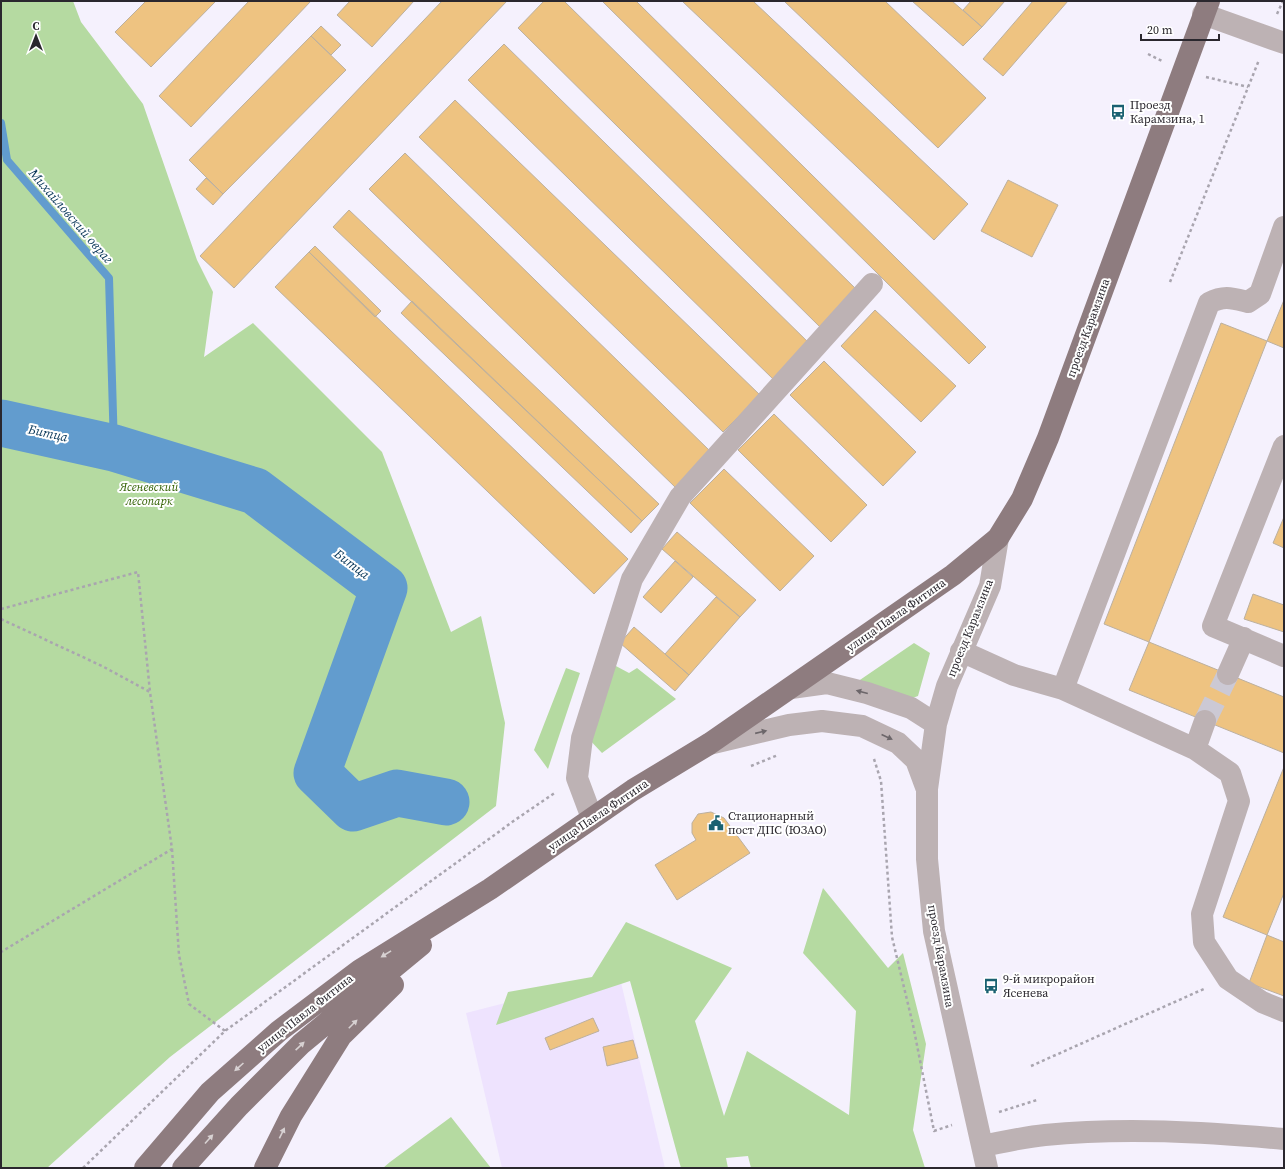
<svg xmlns="http://www.w3.org/2000/svg" width="1285" height="1169" viewBox="0 0 1285 1169" font-family="'Source Serif 4',serif">
  <style>
    .built { fill: #eee3fe }
    .green { fill: #b5daa1 }
    .lines { fill: none; stroke-linecap: round; stroke-linejoin: round }
    .stream { stroke: #629cce; stroke-width: 8 }
    .river { stroke: #629cce; stroke-width: 47 }
    .building { fill: #eec381; stroke: #bcb09f }
    .minor-tunnel { stroke: #ccc9d4; stroke-width: 22; stroke-dasharray: 22 11; stroke-linecap: butt }
    .path { stroke: #a9a5af; stroke-width: 2.5; stroke-dasharray: 3 3; stroke-linecap: butt }
    .minor { stroke: #bdb2b4; stroke-width: 22 }
    .major { stroke: #8e7c7f; stroke-width: 22 }
    .oneway { fill: #6c666a }
    .oneway2 { fill: #d7d1d2 }
    .labels { text-anchor: middle; dominant-baseline: central; stroke-width: 4; stroke-linejoin: round; paint-order: stroke }
    .poi-label { font-size: 12px; fill: #2a272e; stroke: #fff; text-anchor: start }
    .street-label { font-size: 12px; fill: #2a272e; stroke: #fff }
    .park-label { font-size: 12px; font-style: italic; fill: #316001; stroke: #fff }
    .water-label { font-size: 13px; font-style: italic; fill: #083658; stroke: #fff }
  </style>
  <rect width="100%" height="100%" fill="#f5f1fd"/>
  <path class="built" d="M619,974l46,194h-163l-36,-155z"/>
  <path class="green" d="M1,1h72l8,21 62,82 54,156 16,32 -9,65 49,-34 129,129 69,180 30,-16 24,107 -9,83 -326,251 -123,111h-46z
    M914,643l16,10 -12,43 -11,4 -53,-16z
    M614,665l15,8 8,-5 39,31 -74,54 -15,-16z
    M566,668l14,5 -32,96 -14,-19z
    M823,888l65,80 15,-15 23,91 -13,86 12,38h-174l-3,-12 -22,2 2,10h-47l-51,-187 -134,44 12,-33 84,-15 34,-55 106,46 -37,53 29,95 23,-65 102,64 7,-104 -53,-58z
    M451,1117l40,51h-108l7,-6z"/>
  <g class="lines">
    <path class="stream" d="M1,123l6,37 102,118 5,170"/>
    <path class="river" d="M1,423l113,25 141,43 129,97 -67,185 36,35 44,-15 49,9"/>
  </g>
  <path class="building" d="M146,1h70l-65,66 -36,-35z
    M249,1h62l-120,126 -32,-31z
    M350,1h64l-42,46 -35,-32z
    M442,1h65l-273,287 -34,-32z
    M544,1h20l296,292 -37,37 -305,-302z
    M602,1h34l350,346 -17,17z
    M682,1h71l215,203 -34,36z
    M784,1h101l101,97 -48,50z
    M912,1h40l30,26 -19,19z
    M971,1h34l-23,26 -19,-17z
    M1033,1h35l-65,75 -20,-17z
    M321,26l20,19 -10,10 -20,-19z
    M311,36l35,34 -123,124 -34,-34z
    M504,44l307,301 -36,36 -307,-301z
    M455,100l305,295 -37,37 -304,-295z
    M405,153l306,299 -35,36 -307,-299z
    M206,178l17,16 -10,11 -17,-16z
    M1008,180l50,25 -26,52 -51,-26z
    M349,210l310,294 -17,17 -309,-294z
    M315,246l66,65 -6,6 -66,-65z
    M309,252l319,307 -34,35 -319,-307z
    M1284,300v48l-17,-7z
    M412,301l230,220 -11,12 -230,-220z
    M875,310l81,76 -35,36 -80,-76z
    M1221,323l46,18 -118,301 -45,-18z
    M824,361l92,91 -33,34 -93,-91z
    M774,414l93,91 -36,37 -93,-92z
    M724,469l90,87 -34,35 -90,-88z
    M1284,517v31l-11,-5z
    M677,532l79,68 -16,17 -78,-68z
    M675,561l18,16 -32,36 -18,-16z
    M1253,594l31,11v27l-40,-13z
    M716,597l24,20 -51,58 -24,-21z
    M634,627l55,48 -14,16 -55,-48z
    M1149,642l135,55v56l-155,-63z
    M1284,767v126l-17,42 -44,-18z
    M711,812l13,6 26,35 -73,47 -22,-35 41,-25 -4,-7v-10l6,-9z
    M1267,935l17,7v54l-35,-13z
    M593,1018l6,13 -49,19 -5,-12z
    M633,1040l5,18 -31,8 -4,-19z"/>
  <g class="lines">
    <path class="minor-tunnel" d="M1205,721l23,-47"/>
    <path class="path" d="M1277,14l6,-13
      M1148,54l14,7
      M1206,77l42,10
      M1170,282l89,-222
      M1,609l137,-37 12,120
      M1,619l101,47 48,26 22,157 -171,103
      M874,759l7,22 11,156 21,88 21,106 18,-6
      M751,766l27,-11
      M172,849l7,106 10,49 36,27
      M1031,1066l175,-78
      M999,1112l38,-12
      M83,1168l142,-137 290,-211 41,-28"/>
    <path class="minor" d="M1203,14l81,29
      M1284,446l-71,180 71,30
      M961,651l53,24 49,14 132,60 35,24 9,28 -37,113 2,28 24,37 34,23 22,9
      M1228,674l16,-36
      M791,688l36,-5 40,10 44,15 25,16
      M1063,689l146,-386c15,-8 23,-5 39,-1l12,-8 24,-67
      M709,744l80,-19 33,-4 40,5 36,17 18,17 10,27
      M1195,749l10,-28
      M592,818l-15,-40 5,-40 50,-159 48,-82 192,-213
      M982,1146c21,-4 42,-9 63,-11 79,-8 160,-3 239,4
      M987,1168l-53,-237 -7,-72v-70l9,-65 11,-38 43,-100 8,-48"/>
    <path class="major" d="M145,1168l65,-76 69,-61 81,-61 130,-81 143,-99 76,-46 244,-169 45,-37 24,-39 26,-61 161,-437
      M183,1168l56,-62 62,-62 120,-99
      M265,1168l26,-52 50,-80 52,-51"/>
  </g>
  <defs><path id="oneway-solid" d="M-6-.8H1V-3.2L6.5 0L1 3.2V.8H-6Z"/></defs>
  <g class="oneway">
    <use href="#oneway-solid" transform="translate(862 692) rotate(-165)"/>
    <use href="#oneway-solid" transform="translate(761 732) rotate(-13)"/>
    <use href="#oneway-solid" transform="translate(887 737) rotate(25)"/>
  </g>
  <g class="oneway2">
    <use href="#oneway-solid" transform="translate(386 954) rotate(148)"/>
    <use href="#oneway-solid" transform="translate(353 1024) rotate(-45)"/>
    <use href="#oneway-solid" transform="translate(300 1046) rotate(-43)"/>
    <use href="#oneway-solid" transform="translate(239 1067) rotate(138)"/>
    <use href="#oneway-solid" transform="translate(282 1133) rotate(-64)"/>
    <use href="#oneway-solid" transform="translate(209 1139) rotate(-48)"/>
  </g>
  <defs>
    <g id="bus-bare" transform="scale(1.2)"><path d="M-5-6H5V4H4V6H2V4H-2V6H-4V4H-5ZM-3.5-4V0h7V-4ZM-3.5 1.2v1.5H-2V1.2ZM2 1.2v1.5H3.5V1.2Z" fill="#1a6171" stroke="#fff" stroke-width="2.5" paint-order="stroke"/></g>
    <g id="civic-bare" transform="scale(1.2)"><path d="M-.6-6.5H3V-4.5H.6V-3L4-1V1h2V6H-6V1h2V-1L-.6-3ZM-1.2 2.5V6h2.4V2.5Z" fill="#1a6171" stroke="#fff" stroke-width="2.5" paint-order="stroke"/></g>
  </defs>
  <g fill-rule="evenodd">
    <use href="#bus-bare" x="1118" y="112"/>
    <use href="#civic-bare" x="716" y="823"/>
    <use href="#bus-bare" x="991" y="986"/>
  </g>
  <g class="labels">
    <g class="poi-label">
      <text x="1130" y="105">Проезд<tspan x="1130" dy="14">Карамзина, 1</tspan></text>
      <text x="728" y="816">Стационарный<tspan x="728" dy="14">пост ДПС (ЮЗАО)</tspan></text>
      <text x="1003" y="979">9-й микрорайон<tspan x="1003" dy="14">Ясенева</tspan></text>
    </g>
    <g class="street-label">
      <text transform="translate(1088 328) rotate(-70)">проезд Карамзина</text>
      <text transform="translate(896 615) rotate(-35)">улица Павла Фитина</text>
      <text transform="translate(970 628) rotate(-68)">проезд Карамзина</text>
      <text transform="translate(598 815) rotate(-34)">улица Павла Фитина</text>
      <text transform="translate(941 956) rotate(80)">проезд Карамзина</text>
      <text transform="translate(305 1013) rotate(-38)">улица Павла Фитина</text>
    </g>
    <g class="park-label">
      <text x="149" y="487">Ясеневский<tspan x="149" dy="14">лесопарк</tspan></text>
    </g>
    <g class="water-label">
      <text transform="translate(71 216) rotate(49)">Михайловский овраг</text>
      <text transform="translate(48 433) rotate(12)">Битца</text>
      <text transform="translate(352 564) rotate(37)">Битца</text>
    </g>
  </g>
  <rect width="1285" height="1169" fill="none" stroke="#2a272e" stroke-width="4"/>
  <g transform="translate(36 36)" stroke="#ffffff" stroke-width="3" paint-order="stroke">
  <path d="M0-3L7 15L0 10L-7 15Z" fill="#2a272e"/>
  <text y="-6" font-size="11" font-weight="bold" text-anchor="middle" fill="#2a272e">С</text>
  </g>
  <path d="M1141 34v6h78v-6" fill="none" stroke="#2a272e" stroke-width="2"/>
  <text x="1147" y="34" font-size="12" fill="#2a272e" stroke="#ffffff" stroke-width="3" paint-order="stroke">20 m</text>
</svg>
